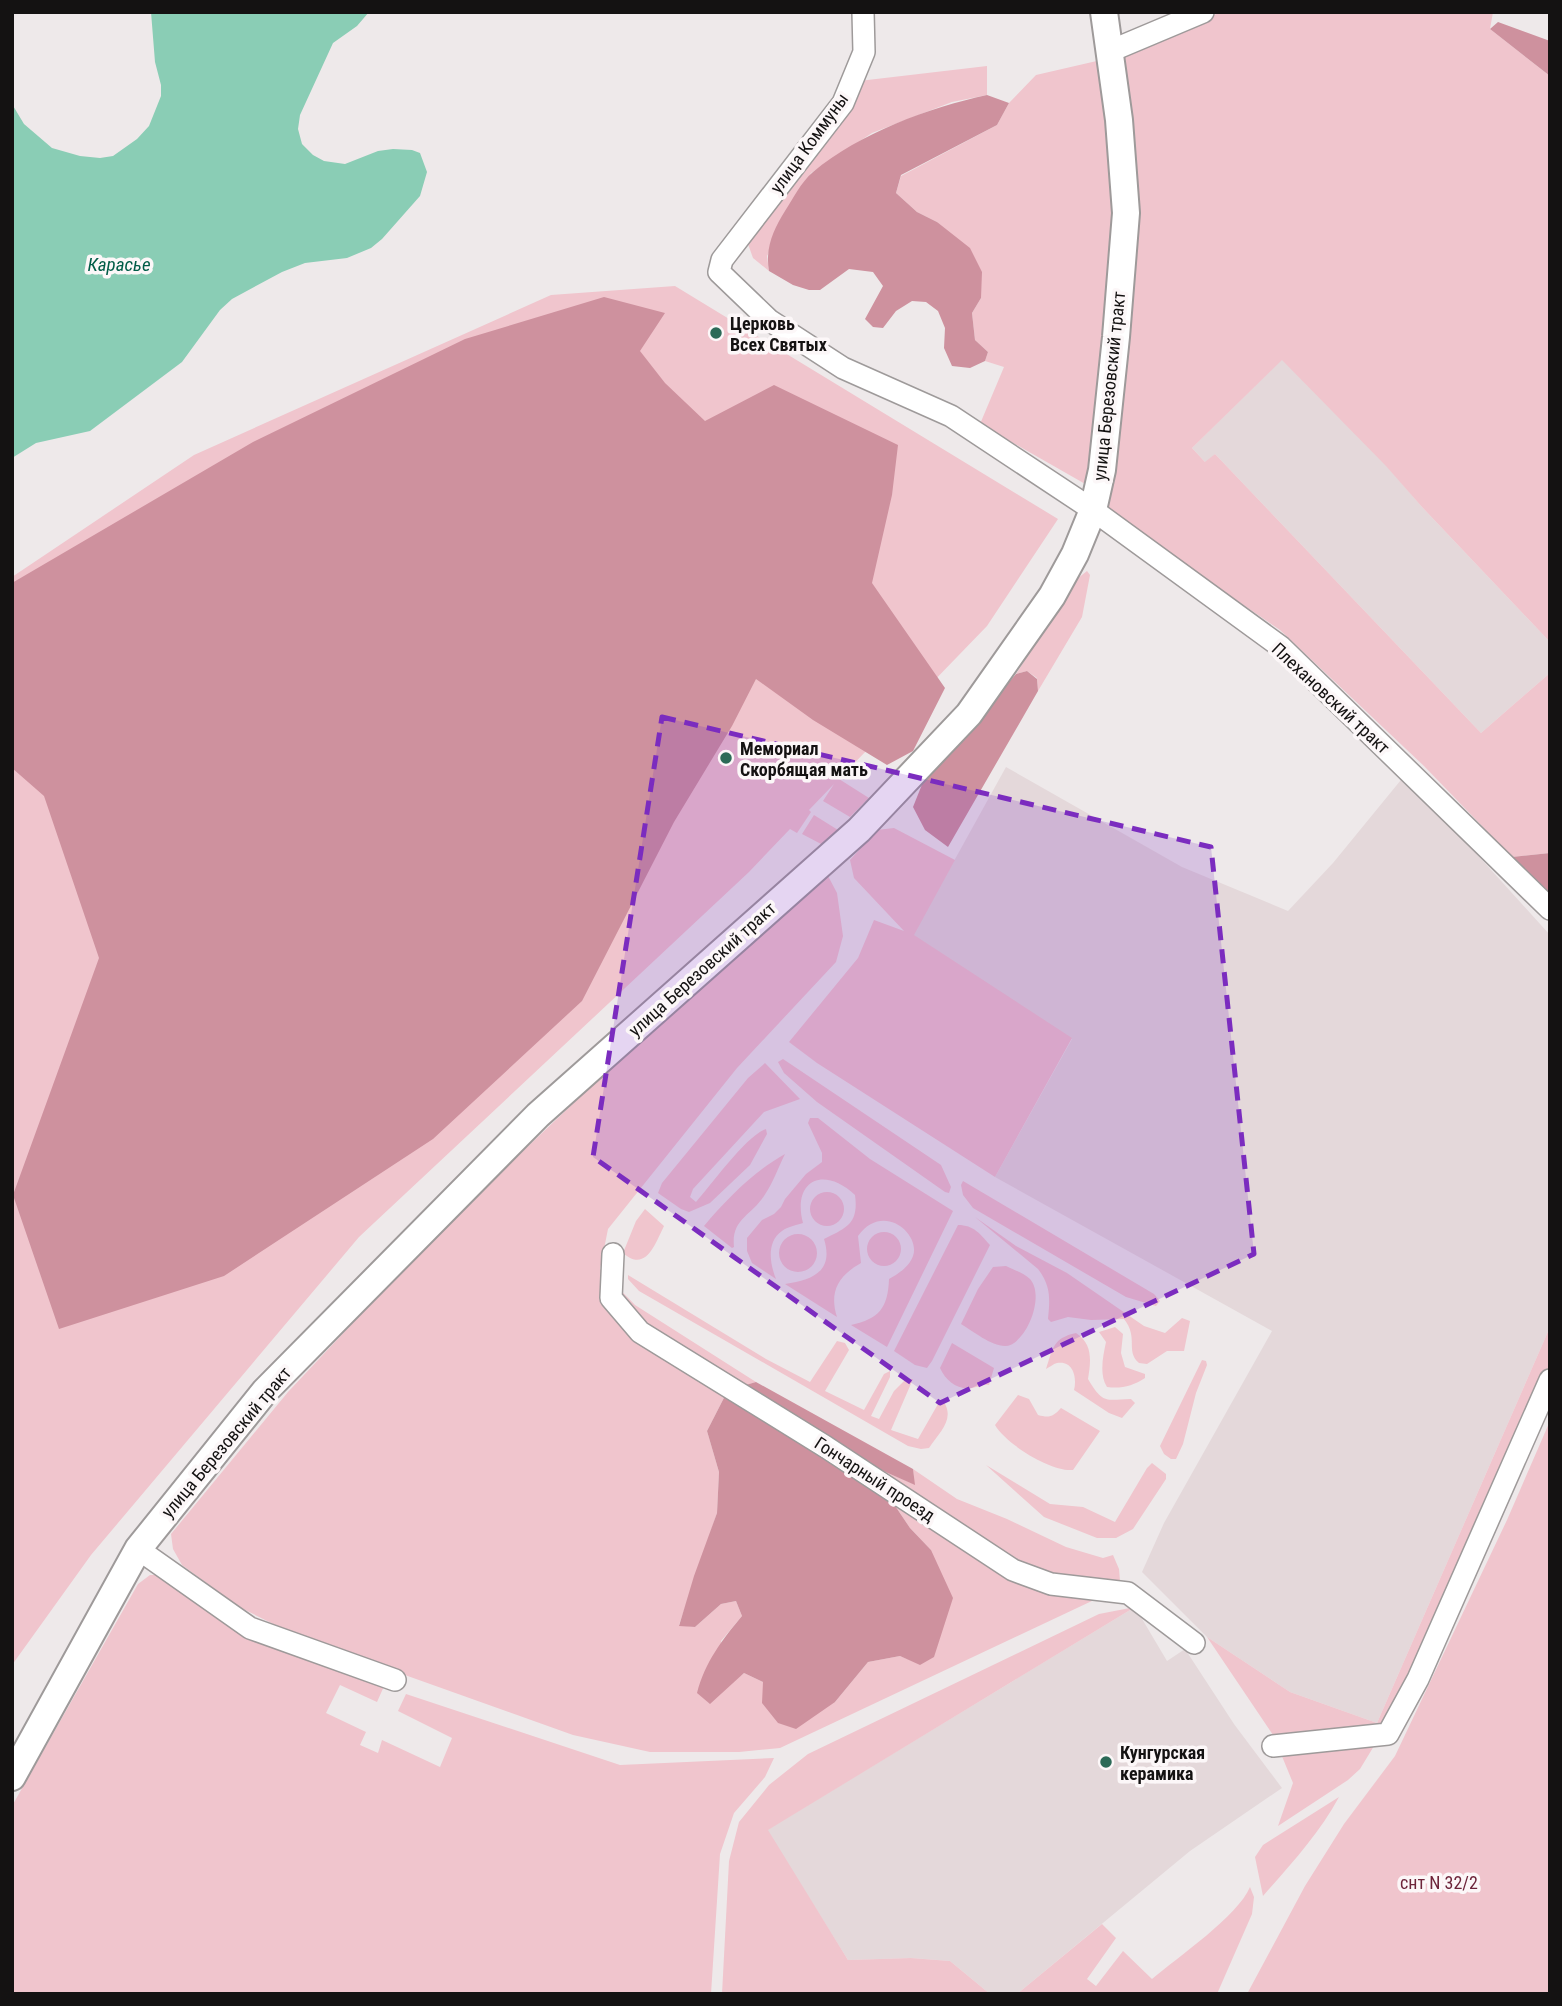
<svg xmlns="http://www.w3.org/2000/svg" width="1562" height="2006" viewBox="0 0 1562 2006" font-family="'Roboto Condensed',sans-serif">
  <style>
    .built { fill: #e4d8da }
    .green { fill: #f0c5cd }
    .forest { fill: #ce919e }
    .water { fill: #8acdb5 }
    .lines { fill: none; stroke-linecap: round; stroke-linejoin: round }
    .minor-casing { stroke: #9e9a9a; stroke-width: 24 }
    .major-casing { stroke: #9e9a9a; stroke-width: 30 }
    .minor { stroke: #fff; stroke-width: 21 }
    .major { stroke: #fff; stroke-width: 26 }
    .marked { fill: #7b2cbf; fill-opacity: 0.2; stroke: #7b2cbf; stroke-width: 5; stroke-dasharray: 14 9; stroke-linejoin: round }
    .poi-dot { fill: #2c6a57; stroke: #fcf7f8; stroke-width: 2.5 }
    .labels { text-anchor: middle; dominant-baseline: central; stroke-width: 7; stroke-linejoin: round; paint-order: stroke }
    .street-label { font-size: 18px; fill: #141212; stroke: #fcf7f8 }
    .poi-label { font-size: 18px; font-weight: bold; fill: #141212; stroke: #fcf7f8; text-anchor: start }
    .park-label { font-size: 18px; fill: #6d243a; stroke: #fcf7f8 }
    .water-label { font-size: 19px; font-style: italic; fill: #005c47; stroke: #fcf7f8 }
  </style>
  <rect width="100%" height="100%" fill="#eee9ea"/>
  <path class="built" d="M1282,359l104,106 36,42 128,135v31l-69,60 -266,-279 -9,9 -14,-15z
    M1006,767l176,100 106,44 45,-48 72,-88 145,160v392l-173,396 -87,-31 -83,-55 -65,-65 22,-49 108,-192 -277,-154 77,-138 -159,-104z
    M1135,1607l32,54 18,-12 49,75 48,64 -92,63 -173,143h-27l-40,-33 -39,-3 -63,2 -81,-130z"/>
  <path class="green" d="M1221,12h272l-3,17 60,47v566l-128,-135 -36,-41 -104,-106 -90,88 13,14 10,-8 266,279 69,-60v180l-38,4 -88,-91 -144,-136 -177,-121 18,-454z
    M1101,60l13,76 -2,200 -25,149 -107,-61 24,-57 -19,-6 3,-9 -13,-12 -3,-27 9,-15 -44,-76 -20,-10 -21,-19 5,-17 96,-51 12,-22 27,-28z
    M987,66v29l-35,7 -80,31 -61,40 -44,83 2,15 -16,-13 -5,-14 93,-133 18,-30z
    M675,286l383,233 -71,107 -148,153 30,19 -19,19 -27,-16 11,-17 -25,26 2,2 -14,21 -7,-4 -41,43 -390,365 -268,318 -79,110v-1088l182,-122 357,-160z
    M1087,571l3,4 -8,42 -44,74 -1,-13 -10,-7 -11,3 61,-95z
    M814,815l24,15 -15,15 -21,-11z
    M894,828l61,32 -41,75 158,103 -77,139 -178,-114 -28,-21 69,-84 16,-38 30,11 -50,-53 -4,-18 27,-30z
    M827,874l10,19 6,43 -7,26 -99,106 -129,161 -8,40 35,36 121,77 -28,8 -21,41 12,41 -2,41 -38,112 16,2 26,-23 15,-3 6,15 -21,25 8,44 15,-12 19,9 72,20 33,-40 32,-6 20,8 11,-114 -21,-22 -31,-46 2,-12 33,14 -1,-15 44,30 50,20 59,28 37,11 10,-3 6,14 1,12 -26,19 -314,148 -41,4h-89l-77,-17 -269,-96 -65,-32 -57,-42 -9,-16 -2,-15 117,-142 154,-164 177,-168z
    M783,1059l158,106 10,22 -2,6 -4,-1 -128,-90 -33,-29 -6,-11z
    M765,1063l35,36 -36,13 -71,77 -3,8 6,5c15,-17 51,-67 70,-73l1,5 -17,31 -40,38 -21,9 -8,-3 -23,-16 4,-10 86,-105z
    M810,1118h8l52,41 83,52 -66,136 -36,-22c28,-6 37,-17 38,-46 9,-5 20,-12 24,-23 8,-22 -30,-55 -55,-20l3,27c-23,13 -32,29 -24,54l-52,-33c28,-4 49,-13 39,-45 22,-11 35,-15 31,-44 -32,-30 -63,-14 -52,28 -6,2 -16,4 -21,8 -16,11 -12,33 -6,48l-24,-16 -5,-12v-13l15,-18 12,-6 7,-7 4,-8 21,-25 16,-12v-9l-14,-30z
    M785,1154c-7,14 -12,29 -21,42 -13,20 -33,23 -30,51l-2,1 -28,-22c23,-27 49,-54 81,-72z
    M963,1181l191,113 6,7 -4,5 -30,-9 -153,-89 -10,-13 -2,-10z
    M810 1209a17 17 0 1 1 34 0a17 17 0 1 1-34 0Z
    M645,1209l19,17c-9,18 -18,47 -41,27l13,-32z
    M975,1217l41,29 51,27 77,53 21,7 17,-15 8,3 -6,30h-17l-20,13 -8,-1c-14,-12 0,-25 -15,-44l-33,1 -23,-3 -17,5 -3,-3c2,-20 3,-33 -10,-50z
    M958,1225c16,0 22,9 32,20l-58,116 -5,7 -12,-3 -21,-14z
    M867 1249a17 17 0 1 1 34 0a17 17 0 1 1-34 0Z
    M779 1253a19 19 0 1 1 38 0a19 19 0 1 1-38 0Z
    M1006,1266c8,4 18,7 24,13 16,18 -5,67 -25,67 -14,0 -32,-15 -44,-22l17,-35 15,-22z
    M628,1275l138,84 44,23 27,-41 8,2 4,7 -24,41 39,19 20,-36 6,-3v6l-19,39 8,3 15,-28 11,-11 8,-1 -22,51 27,9 20,-35 6,-2c11,18 -5,31 -15,46l-8,1 -13,-3 -269,-155 -11,-12z
    M1115,1327l8,7 -2,19 4,14 20,7v4c-12,8 -24,11 -38,9 -8,-12 -4,-31 -1,-45l-7,-10z
    M1550,1327v37l-139,316 -28,50 -108,8 -68,-101 83,55 87,31z
    M1076,1333c17,11 15,28 12,46 15,25 17,21 43,20l4,4 -13,15 -13,-5 -35,-23c3,-11 0,-30 -17,-27 -4,1 -7,4 -11,6 7,-21 7,-31 30,-36z
    M952,1343l42,25 -5,17c-7,-1 -10,2 -17,3 -15,2 -26,-7 -32,-20z
    M1202,1360l4,1 1,4 -11,28 -13,51 -7,15h-5l-7,-5 -4,-8z
    M1018,1395l11,4 9,16c11,3 15,2 23,-7l39,23 -27,39c-22,2 -67,-26 -78,-45z
    M1550,1421v573h-303l58,-108 39,-62 51,-68 112,-236z
    M1152,1463l14,11v5l-33,50 -17,9h-19l-53,-21 -58,-52 64,39 33,3 32,15 32,-54z
    M150,1575h12l223,109 -8,18 -37,-17 -14,28 40,19 -6,13 18,8 4,-13 58,27 12,-29 -54,-27 8,-17 214,71 154,-7 -9,19 -31,36 -14,41 -9,140h-699v-188l126,-222z
    M1135,1607l-367,223 80,130 63,-2 39,3 40,33h-268l7,-133 10,-39 30,-37 39,-31 291,-140z
    M1377,1741l-17,28 -12,11 -70,46 15,-43 -14,-34z
    M1339,1797c-20,37 -48,67 -76,99l-8,-39 8,-12z
    M1250,1887l4,10 -2,17 -35,80h-200l85,-70 14,14 -29,41 9,7 27,-35 29,28c26,-22 86,-63 98,-92z"/>
  <path class="forest" d="M1498,22l52,19v35l-60,-47z
    M987,95l22,8 -12,22 -96,50 -5,18 21,19 20,10 33,26 12,24 -1,26 -9,15 3,27 13,12 -3,9 -15,7 -18,-2 -8,-18 1,-20 -7,-17 -12,-9 -14,-1 -16,10 -13,17 -10,-1 -8,-8 18,-33 -10,-14 -24,-3 -29,21h-11l-16,-5 -24,-14c-4,-22 4,-41 16,-60 8,-12 16,-29 28,-39 47,-39 115,-64 174,-77z
    M604,297l61,16 -25,38 25,32 40,38 69,-36 124,60 -6,50 -20,88 73,105 -32,63 -26,14 -74,-45 -57,-41 -24,47 -58,96 -92,179 -149,138 -209,137 -165,53 -46,-134 86,-237 -55,-162 -32,-28v-185l241,-141 212,-103z
    M1027,671l10,8 1,12 -90,156 -23,-17 -12,-23 10,-25 93,-108z
    M1550,853v45l-38,-41z
    M756,1382l157,87 2,16 -34,-15 -2,12 31,46 21,22 22,48 -19,59 -14,8 -20,-9 -32,6 -33,40 -39,27 -18,-6 -16,-20 1,-21 -19,-9 -34,31 -13,-11c8,-31 25,-53 45,-77l-6,-15 -15,3 -26,23 -16,-1 15,-50 23,-63 2,-41 -12,-41 21,-41z"/>
  <path class="water" d="M151,12h218l-12,14 -24,17 -33,72 -2,14 4,15 11,11 11,6 21,3 33,-13 15,-2 19,1 8,3 7,19 -7,24 -38,43 -11,9 -24,10 -42,5 -23,9 -50,27 -12,11 -38,52 -92,69 -54,12 -24,15v-354l12,20 28,24 28,8 20,2 13,-2 24,-17 12,-13 12,-30v-11l-6,-23z"/>
  <g class="lines">
    <g class="minor-casing">
      <path id="minor" d="M863,12l1,40 -21,51 -121,157 -3,12 50,48 74,48 108,48 142,94 188,137 269,262
        M1108,52l95,-40
        M613,1254l-2,44 29,34 186,115 187,123 38,14 77,9 66,50
        M138,1549l112,79 145,52
        M1273,1746l115,-12 30,-55 132,-299"/>
    </g>
    <g class="major-casing">
      <path id="major" d="M12,1777l126,-228 127,-158 273,-276 321,-285 110,-116 83,-118 23,-42 18,-44 9,-40 14,-133 10,-124 -7,-93 -15,-108"/>
    </g>
    <use href="#minor" class="minor"/>
    <use href="#major" class="major"/>
  </g>
  <path class="marked" d="M662,717l549,130 43,407 -314,149 -347,-246z"/>
  <g class="poi-dot">
    <circle cx="716" cy="333" r="7"/>
    <circle cx="726" cy="758" r="7"/>
    <circle cx="1106" cy="1762" r="7"/>
  </g>
  <g class="labels">
    <g class="street-label">
      <text transform="translate(809 143) rotate(-54)">улица Коммуны</text>
      <text transform="translate(1109 386) rotate(-84)">улица Березовский тракт</text>
      <text transform="translate(1331 698) rotate(43)">Плехановский тракт</text>
      <text transform="translate(702 969) rotate(-42)">улица Березовский тракт</text>
      <text transform="translate(226 1442) rotate(-50)">улица Березовский тракт</text>
      <text transform="translate(875 1479) rotate(33)">Гончарный проезд</text>
    </g>
    <g class="poi-label">
      <text x="730" y="323">Церковь<tspan x="730" dy="21">Всех Святых</tspan></text>
      <text x="740" y="748">Мемориал<tspan x="740" dy="21">Скорбящая мать</tspan></text>
      <text x="1120" y="1752">Кунгурская<tspan x="1120" dy="21">керамика</tspan></text>
    </g>
    <g class="park-label">
      <text x="1439" y="1882">снт N 32/2</text>
    </g>
    <g class="water-label">
      <text x="119" y="264">Карасье</text>
    </g>
  </g>
  <rect width="1562" height="2006" fill="none" stroke="#141212" stroke-width="28"/>
</svg>
